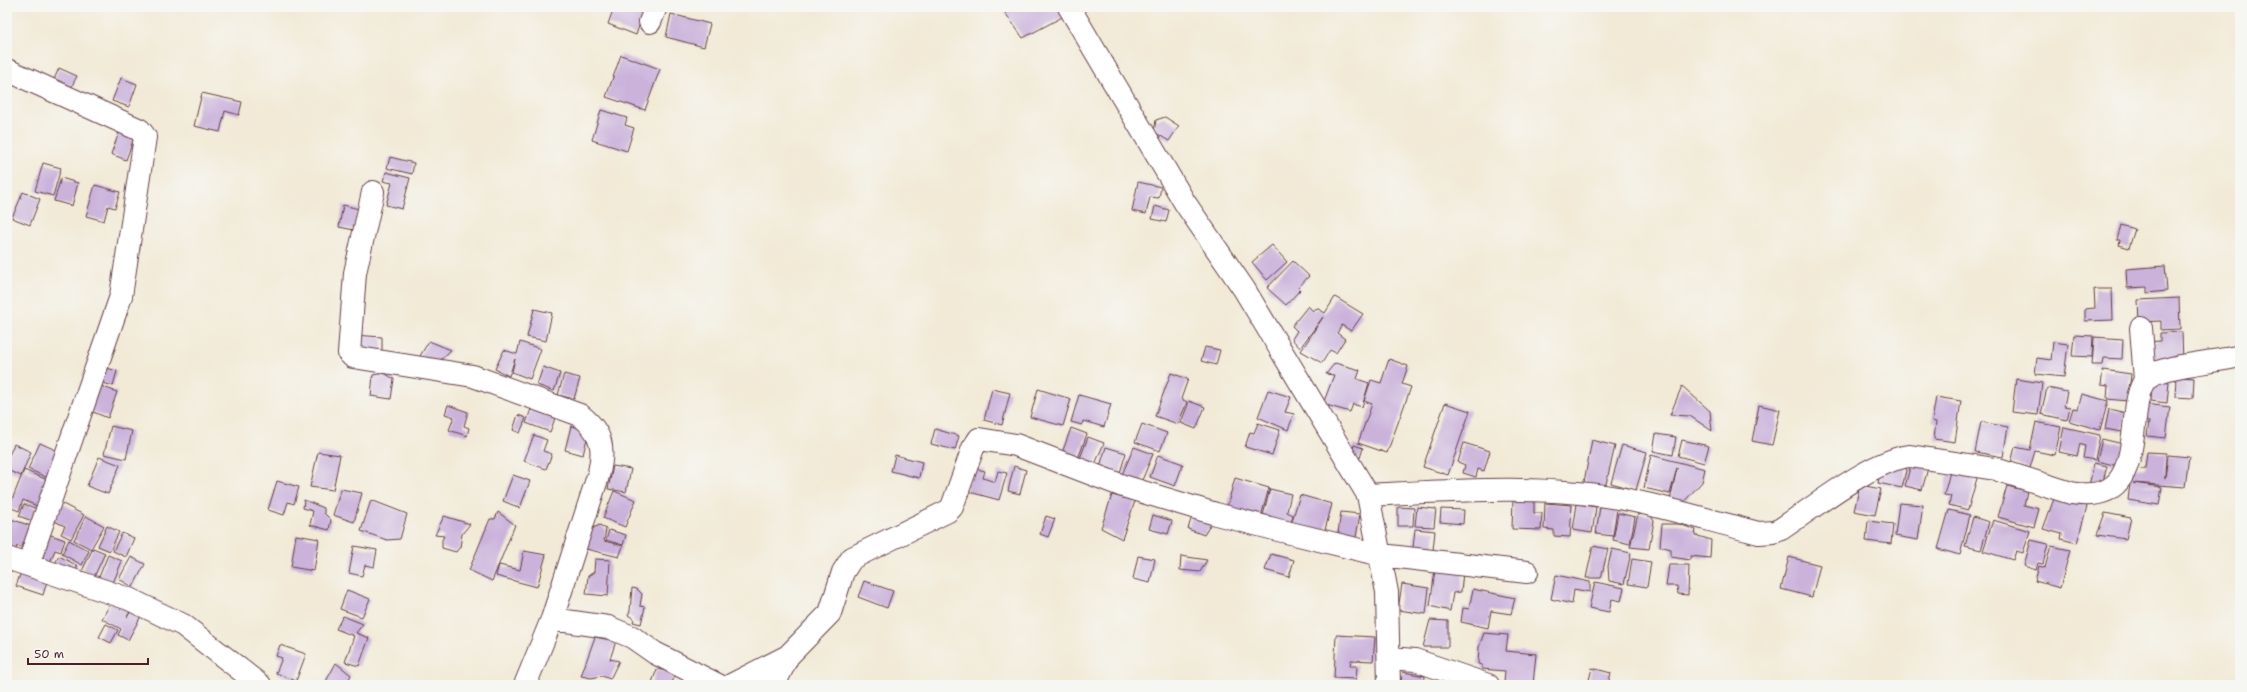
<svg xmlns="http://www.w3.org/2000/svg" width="2247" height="692" viewBox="0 0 2247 692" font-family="'Shantell Sans',sans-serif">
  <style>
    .building { fill: #cab2db }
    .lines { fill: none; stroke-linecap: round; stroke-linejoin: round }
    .minor-casing { stroke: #633d45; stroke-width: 24 }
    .minor { stroke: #fff; stroke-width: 22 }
  </style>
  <rect width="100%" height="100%" fill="#f6f6f2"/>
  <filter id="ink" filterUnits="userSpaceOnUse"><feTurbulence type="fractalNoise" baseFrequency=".025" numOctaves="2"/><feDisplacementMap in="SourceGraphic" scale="8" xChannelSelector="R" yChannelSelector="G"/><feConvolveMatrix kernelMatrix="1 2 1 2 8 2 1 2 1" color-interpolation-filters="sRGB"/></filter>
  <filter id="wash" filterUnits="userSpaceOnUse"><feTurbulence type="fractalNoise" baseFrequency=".012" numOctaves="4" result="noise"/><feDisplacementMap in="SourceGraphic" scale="16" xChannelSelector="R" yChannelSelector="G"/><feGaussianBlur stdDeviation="0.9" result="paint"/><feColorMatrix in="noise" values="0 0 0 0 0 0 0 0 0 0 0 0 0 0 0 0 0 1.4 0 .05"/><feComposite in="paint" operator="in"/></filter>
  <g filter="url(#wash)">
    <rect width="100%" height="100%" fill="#f2ead7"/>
    <g id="blocks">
      <path class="building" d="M614,7h18l12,4 -8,24 -28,-11z
        M1001,7h58l7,8 -43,23z
        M671,14l39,10 -6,23 -38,-10z
        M621,55l39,14 -15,41 -39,-13z
        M59,68l18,8 -8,16 -17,-8z
        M121,78l16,6 -8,23 -17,-6z
        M202,93l40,9 -3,13 -14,-4 -5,21 -26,-6z
        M601,110l26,8 -2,7 9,3 -7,23 -35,-11z
        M1165,117l14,9 -10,15 -15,-9 2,-12z
        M120,130l15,5 -9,25 -15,-6z
        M390,157l24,6 -2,11 -25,-6z
        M43,163l18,5 -8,28 -18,-5z
        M386,172l24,6 -8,31 -16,-4 6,-22 -9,-2z
        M61,178l17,5 -6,23 -18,-5z
        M1138,182l23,5 -2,11 -9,-1 -4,17 -14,-3z
        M95,185l25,7 -5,16 -7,-2 -4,15 -18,-5z
        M23,192l17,7 -10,26 -18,-7z
        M343,205l16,4 -5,21 -15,-3z
        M1155,206l14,4 -3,12 -14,-3z
        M2121,225l14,4 -6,19 -10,-3 1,-5h-3z
        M1272,245l15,17 -20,18 -15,-18z
        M1293,261l16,15 -11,12 2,2 -14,15 -19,-17z
        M2165,266l2,25 -20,2v-6l-20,1 -1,-19z
        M2094,289h18l1,31 -28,1v-12l10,-1z
        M1335,297l28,17 -12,17 -9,-6 -5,8 8,6 -9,14 -6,-3 -8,13 -21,-12 22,-34 -23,31 -8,-9 5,-8 -5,-5 16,-20 5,5 4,-3 8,5z
        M2179,298l1,31 -19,1v-9l-22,1 -1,-22z
        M534,309l18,4 -6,28 -19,-4z
        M2182,332l1,31 -34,2 -2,-23 13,-1v-8z
        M354,335l28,2v16l-29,2z
        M2074,335l19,1 -1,21 -20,-1z
        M2094,337l29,2 -1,20 -18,-1 -1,7h-11z
        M429,341l22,9 -17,16 -14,-10z
        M520,342l21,7 -11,30 -18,-7 3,-13 -6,17 -14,-7 9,-19 13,4z
        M2053,342l15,2 -4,33 -29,-3 2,-16 14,2z
        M1205,347l15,3 -4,15 -15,-4z
        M1389,359l19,7 -6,18 9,3 -24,66 -29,-10 14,-39 -8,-3 7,-21 10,3z
        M1335,363l25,7 -3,9 12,4 -7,24 -9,-3 -3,8 -27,-8 11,-29 -8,-1z
        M100,366l17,5 -4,15 -17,-5z
        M543,367l17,6 -6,18 -17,-6z
        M2103,370l28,4 -3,27 -21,-2 1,-13 -7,-1z
        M384,373l10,6 -3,20 -20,-3 2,-21z
        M1171,373l17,6 -7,20 6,3 -9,22 -23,-8z
        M564,374l16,4 -6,21 -16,-4z
        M2176,377l18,1 -1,20 -18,-1z
        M2016,379l26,4 -4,32 -26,-3z
        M2152,380l17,2 -2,21 -16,-2z
        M98,385l19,7 -9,26 -20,-8z
        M1682,386l28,25 2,20 -22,-15 -20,-1z
        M2047,388l20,4 -3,14 6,1 -3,13 -26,-6z
        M992,389l18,4 -8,32 -18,-5z
        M1038,389l33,10 -8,27 -33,-9z
        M1268,390l23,7 -6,15 9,2 -6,16 -30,-13z
        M2082,394l26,7 -8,29 -31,-9 4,-13 5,1z
        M1079,395l32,9 -7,23 -21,-6 -1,4 -11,-3z
        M1936,397l25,4 -6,41 -21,-3 2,-17 -4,-1z
        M534,401l24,9 -8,22 -24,-9z
        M1189,401l16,6 -9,22 -15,-6z
        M1445,403l25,8 -22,64 -25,-8z
        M2144,404l26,3 -4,31 -19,-2 2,-14 -7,-1z
        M448,405l20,7 -4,14 5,2 -2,8 -18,-6 5,-13 -9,-3z
        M1759,405l21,5 -8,35 -20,-4z
        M2109,409l17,4 -4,19 -17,-3z
        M518,415l8,3 -6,15 -7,-3z
        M1981,422l27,5 -5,30 -28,-5z
        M2036,422l25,5 -6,28 -20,-4 -5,17 -19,-5 4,-16 15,3z
        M1258,423l22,7 -8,25 -27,-8 5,-15 4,1z
        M1142,424l25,9 -7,18 -25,-9z
        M111,426l21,5 -6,28 -22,-5z
        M571,426l18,4 -6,25 -18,-5z
        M2064,427l36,8 -5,25 -12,-2 2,-12 -5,-2 -3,12 -18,-4z
        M1071,428l16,6 -9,25 -16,-6z
        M935,429l24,7 -4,14 -24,-6z
        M1656,434l20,3 -3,18 -20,-4z
        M534,435l13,5 -4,11 9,3 -6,15 -22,-8z
        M1088,437l16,6 -11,26 -15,-5z
        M2102,439l21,5 -5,22 -21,-5z
        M1592,440l23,6 -10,42 -21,-6z
        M1682,440l27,6 -5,17 -26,-7z
        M40,443l20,9 -12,26 -20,-9z
        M1464,443l26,8 -6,20 -6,-2 -2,8 -13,-4 2,-8 -7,-3z
        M14,444l17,8 -10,24 -14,-6v-10z
        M1354,445l9,3 -3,10 -9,-3z
        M1622,445l25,7 -11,38 -25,-7z
        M1106,447l20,6 -7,23 -20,-6z
        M1134,447l19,7 -13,31 -19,-8z
        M318,452l22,3 -7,35 -23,-3z
        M2147,452l19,1 -1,25 3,-23 21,2 -4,30 -52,-4 29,4 -3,18 -31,-5 4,-32 13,1z
        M895,455l27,7 -3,16 -28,-7z
        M1158,455l25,9 -8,22 -25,-9z
        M1651,455l54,14 -3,13 -21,23 -11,-5 7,-32 -7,26 -26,-6z
        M99,457l21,8 -12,29 -21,-8z
        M2094,463l13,3 -6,23 -12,-3z
        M1911,464l17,4 -6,22 -17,-4z
        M1952,464l27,7 -11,39 -19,-5 2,-9 -7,-1z
        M613,466l18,3 -5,23 -18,-3z
        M1014,466l12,4 -6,24 -12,-3z
        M1907,466l-5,22 -24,-5 3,-15z
        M973,468l12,3 -2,7 12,4 3,-11 9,2 -8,27 -33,-9z
        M24,470l26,11 -11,26 -16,-7 -4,11 -10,-4z
        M513,475l17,6 -10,27 -17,-7z
        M1235,478l34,10 -9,32 -34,-10z
        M277,481l22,6 -5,17 -6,-2 -4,13 -16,-5z
        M1860,485l21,4 -6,26 -21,-4z
        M2007,486l20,5 -3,14 15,4 -5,18 -36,-10z
        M341,489l21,4 -8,29 -21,-7z
        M1270,489l21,5 -4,18 6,3 -2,9 9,-29 32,9 -9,33 -61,-18z
        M614,491l22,9 -11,27 -22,-9z
        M1112,495l23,6 -13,38 -21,-11z
        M2055,496l32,10 -10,37 -16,-4 1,-5 -19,-5z
        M1513,498l21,1v14h8l-1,17 -29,-1z
        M304,500l20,8v5l7,7 -2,10 -19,-5 3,-14 -10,-3z
        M371,500l36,14 -7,25 -13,1 -26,-9z
        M61,503l23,12 -13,24 -10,-5 4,-8 -13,-6z
        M1545,503l27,2 -2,32 -16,-1v-6l-10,-1z
        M1899,503l24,2 -5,35 -23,-4z
        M24,504l16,6 -5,12 -16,-6z
        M1577,504l19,3 -4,26 -19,-3z
        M1600,506l17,3 -4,27 -17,-2z
        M1398,507l16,1 -1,18h-15z
        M1417,507l19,2 -2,18 -19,-1z
        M1441,509l23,1 -1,14 -23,-2z
        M1949,510l21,5 -10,40 -22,-6z
        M498,512l17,13 -23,56 -23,-11 21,-51h5z
        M1341,512l19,2 -5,29 -18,-3z
        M1618,513l17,4 -5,27 -17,-4z
        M2105,513l26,5 -5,21 -29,-4z
        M1638,514l12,1 4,6 -5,28 -19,-2z
        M1153,515l19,6 -4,13 -19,-5z
        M86,516l18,10 -13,23 -17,-9z
        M444,516l26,8 -8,10 -2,13 -4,5 -14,-4v-8l2,-4 -9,-1z
        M1046,516l9,3 -7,18 -8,-3z
        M1192,516l20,6 -8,13 -16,-6z
        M1973,517l16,5 -8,28 -16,-4z
        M8,518l23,8 -8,22 -6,-2 -3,8 -7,-2z
        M1993,520l37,11 -7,22 -7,-2 -3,9 -30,-9z
        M1868,521l25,3 -2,20 -25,-3z
        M1662,524h17l17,6 -1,5 16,5 -1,18 -20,-2v4l-19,-3v-8l-11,-3z
        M600,525l6,4 -2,12 19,5 -4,11 -37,-9 4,-17z
        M107,526l12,6 -9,19 -12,-5z
        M1415,529l20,2 -2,19 -20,-2z
        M609,530l17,5 -3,10 -17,-5z
        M45,533l20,7 -4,12 -6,-2 -7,17 -14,-5z
        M122,533l12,5 -8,19 -13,-6z
        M296,535l23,4 -5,32 -23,-4z
        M69,540l20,11 -7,14 -20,-11z
        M2031,540l17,4 -5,20 -5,-1 -2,7 -12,-4z
        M354,546l23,4 -3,17 -9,-2 -3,11 -13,-3z
        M1593,546l15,3 -7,29h-15z
        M2051,546l19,4 -10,38 -25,-7 4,-15 6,2z
        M93,548l12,5 -11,24 -12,-6z
        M1612,549l19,4 -7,31 -15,-3 -1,-15z
        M524,551l22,4 -9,32 -41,-11 3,-11 21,5z
        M1271,554l23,6 -5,17 -24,-7z
        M108,555l14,6 -9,22 -14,-6z
        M59,556l19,10 -6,11 -19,-10z
        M1138,556l17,3 -5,24 -17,-4z
        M1181,556l26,4 -7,12 -20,-2z
        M131,557l14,7 -12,23 -14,-8z
        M1789,557l31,8 -8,32 -31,-8z
        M595,559l15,1 -2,36 -22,-2 2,-18 6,-4z
        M1632,559l19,3 -4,25 -19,-3z
        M1669,565h20l-1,30 -10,-1 -1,-8h-11z
        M22,569l26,9 -5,17 -27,-9z
        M1435,570l28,2 -2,20 -8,1 -3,18 -20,-5z
        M1556,575l34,7v10l-16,-3 -2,15 -21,-5z
        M864,581l29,10 -6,17 -29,-11z
        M1595,582l29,6 -3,13 -9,-2 -3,13 -20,-4z
        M1402,584l27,4 -3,26 -28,-4z
        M632,588l5,1 5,5 -2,12 5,1 -4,17 -8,-2 1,-3 -6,-4 2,-4z
        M1473,589l42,9 -4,16 -20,-3 -3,17 -27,-6 2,-14 6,1z
        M347,590l23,9 -8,18 -22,-8z
        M112,600l19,10 -4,7 4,-6 10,5 -13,24 -10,-5 3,-6 -19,-10z
        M343,616l20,8 -7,9 13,5 -10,28 -14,-4 9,-26 -18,-7z
        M1430,620l18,1v26h-25z
        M106,624l12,6 -7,13 -12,-6z
        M1484,633l24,2 -2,16 30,3 -3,31 -29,-2 1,-12 -23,-2v-4l-4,-1 1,-17z
        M1336,635l39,2 -2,24 -22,-1 -1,6h7l-1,13 -22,-1z
        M595,637l21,4 -6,18 9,2 -9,18 -8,-3 -11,2 -10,-2z
        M280,645l26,9 -10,27 -20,-8 6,-15 -6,-2z
        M336,663l15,12 -5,10h-22z
        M1592,668l19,5 -3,12 -20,-1z
        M657,669l19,4 -5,12h-20z
        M1403,672l22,4 -1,9h-24z"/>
    </g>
  </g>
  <g filter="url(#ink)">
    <use href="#blocks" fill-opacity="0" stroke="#633d45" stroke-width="1"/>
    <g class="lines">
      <g class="minor-casing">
        <path id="minor" d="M1069,7l116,196 59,86 124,206 19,97 2,93
          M650,22l6,-15
          M7,70l133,60 5,7 -24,159 -93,269
          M373,192l-18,81 -6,80 4,4 120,19 107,39c23,18 25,34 18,61l-46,143 -27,66
          M2141,328l4,52
          M1368,495c84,-4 173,-11 256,4 46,9 91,23 135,34l15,-1 7,-3c32,-21 93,-70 129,-73l85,13 76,24c60,10 59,-37 65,-82 1,-10 3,-24 10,-32 13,-14 72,-17 94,-23
          M7,558l122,41 54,26 77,60
          M552,619l56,8 24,10 23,16 63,32
          M1389,658l26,2 73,25
          M731,685l57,-29
          M774,685l14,-29 42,-43 13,-41 9,-14 96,-47 4,-4 21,-59 6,-9 37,6 107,41 93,28 62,16 103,25 146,17"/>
      </g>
      <use href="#minor" class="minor"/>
    </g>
  </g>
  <rect width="2247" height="692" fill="none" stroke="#f6f6f2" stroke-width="24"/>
  <path d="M28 658v6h120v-6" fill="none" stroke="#4a1f2b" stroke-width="2"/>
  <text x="34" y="658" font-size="12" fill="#4a1f2b" stroke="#f6f6f2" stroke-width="3" paint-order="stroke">50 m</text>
</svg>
